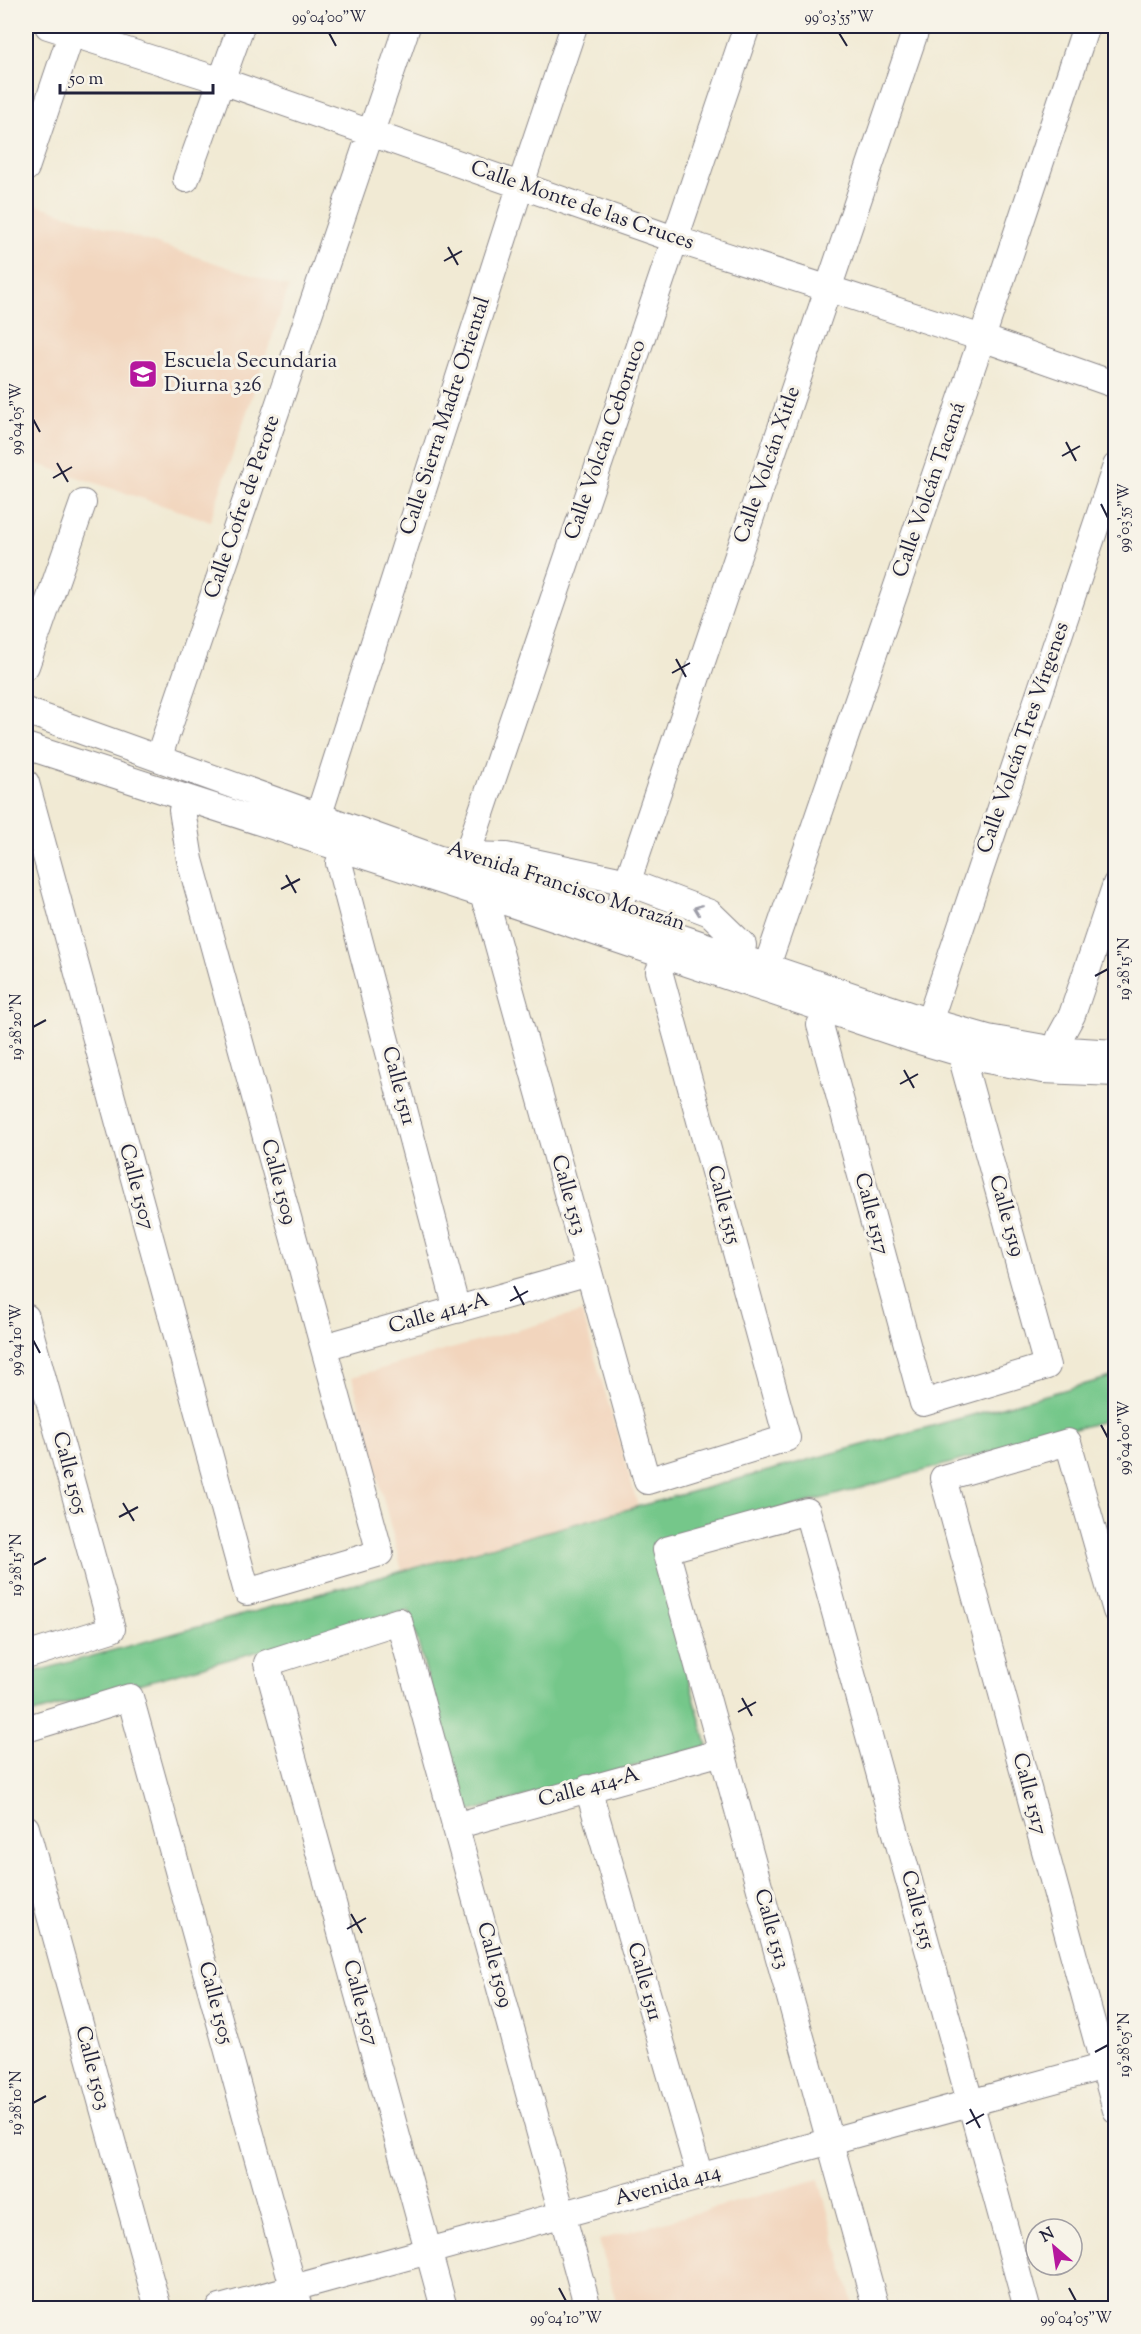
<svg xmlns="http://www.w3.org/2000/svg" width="1141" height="2334" viewBox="0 0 1141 2334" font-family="'Sorts Mill Goudy',serif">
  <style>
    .built { fill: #f2d5bd }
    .green { fill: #74c78a; stroke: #4b7462; stroke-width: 1.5 }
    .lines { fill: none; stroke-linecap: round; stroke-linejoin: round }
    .minor-casing { stroke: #8a8688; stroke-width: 28 }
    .minor { stroke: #fff; stroke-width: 26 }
    .oneway { stroke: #9c9ca7 }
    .ticks { fill: none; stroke: #22223b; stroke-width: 2 }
    .labels { text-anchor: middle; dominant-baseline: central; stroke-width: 6; stroke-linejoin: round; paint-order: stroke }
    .street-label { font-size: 21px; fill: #22223b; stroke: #f7f3e8 }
    .poi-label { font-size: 21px; fill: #22223b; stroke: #f7f3e8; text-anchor: start }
    .neatline { fill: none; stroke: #22223b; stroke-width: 2 }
    .ticks-label { font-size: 15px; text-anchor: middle; fill: #22223b }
  </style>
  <rect width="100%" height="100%" fill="#f7f3e8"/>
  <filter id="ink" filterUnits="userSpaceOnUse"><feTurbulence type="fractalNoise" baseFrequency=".0167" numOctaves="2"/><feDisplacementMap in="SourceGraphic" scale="12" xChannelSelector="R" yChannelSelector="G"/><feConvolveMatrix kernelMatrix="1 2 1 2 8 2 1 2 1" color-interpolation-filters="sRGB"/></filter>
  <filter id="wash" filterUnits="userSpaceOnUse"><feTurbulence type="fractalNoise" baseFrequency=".008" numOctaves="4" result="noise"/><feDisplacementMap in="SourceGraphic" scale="24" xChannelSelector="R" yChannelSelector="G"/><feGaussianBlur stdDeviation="1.35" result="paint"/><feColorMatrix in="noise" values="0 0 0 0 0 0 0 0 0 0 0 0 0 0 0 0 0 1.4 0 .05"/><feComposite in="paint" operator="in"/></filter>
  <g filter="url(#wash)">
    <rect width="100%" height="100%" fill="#f1ead4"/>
    <path class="built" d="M28,202l261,85 -79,234 -184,-61v-252z
      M582,1312l56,194 -236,65 -50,-194z
      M819,2179l35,129h-236l-19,-68z"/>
    <path class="green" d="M1115,1376v42l-462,127 54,201 -242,67 -56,-203 -383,105v-41z"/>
  </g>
  <g filter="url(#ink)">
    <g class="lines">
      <g class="minor-casing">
        <path id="minor" d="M48,26l174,55 452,158 308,99 134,47
          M26,168l48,-142
          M186,179l55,-153
          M26,666l57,-163
          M26,711l413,148 34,8 448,152 67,19 62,11 66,4
          M26,746l456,148 431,145 68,20 62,11 73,3
          M161,750l246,-724
          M26,783l221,809 133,-39 -190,-693 -8,-50
          M321,808l200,-624 53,-158
          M467,855l21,54 159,572 140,-43 -128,-467
          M467,855l280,-829
          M467,855l39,1 122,26 82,31 33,32
          M339,863l118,447
          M620,904l297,-878
          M771,954l211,-616 104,-312
          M933,1010l183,-544
          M820,1025l103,378 124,-37 -83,-300
          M1060,1037l12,-22 44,-131
          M26,1317l86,312 -86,27
          M324,1347l265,-75
          M1116,1611l-48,-169 -125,36 173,632
          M26,1729l104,-32 169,611
          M588,1788l112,389
          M455,1826l267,-74
          M26,1828l132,480
          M220,2308l896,-245
          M444,2308l-177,-645 132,-42 189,687
          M876,2308l-210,-758 141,-39 220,797"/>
      </g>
      <use href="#minor" class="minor"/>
    </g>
    <defs><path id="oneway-chevron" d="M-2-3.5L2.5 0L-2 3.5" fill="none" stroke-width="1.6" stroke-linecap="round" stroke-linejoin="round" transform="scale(1.5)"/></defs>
    <use class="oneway" href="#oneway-chevron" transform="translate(698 909) rotate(-159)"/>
  </g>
  <path class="ticks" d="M329,33l7,13M839,33l8,13M448,247l10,18M444,261l18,-10M33,419l7,13M1066,442l10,19M1062,456l18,-10M57,463l11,19M53,478l19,-11M1101,504l7,14M676,659l10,18M672,673l18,-10M286,875l10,18M281,889l19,-10M1095,976l13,-7M33,1027l13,-7M904,1070l10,18M900,1084l18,-10M514,1286l10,19M510,1301l18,-10M33,1340l7,13M1101,1425l7,13M123,1503l11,18M119,1517l19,-10M33,1565l13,-7M742,1698l10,18M738,1712l18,-10M351,1914l11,19M347,1929l19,-11M1095,2052l13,-7M33,2103l13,-7M970,2109l10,19M966,2124l18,-10M559,2288l7,13M1069,2288l7,13"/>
  <defs>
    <g id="school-square" transform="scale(1.5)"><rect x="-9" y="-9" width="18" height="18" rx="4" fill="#b5179e" stroke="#f7f3e8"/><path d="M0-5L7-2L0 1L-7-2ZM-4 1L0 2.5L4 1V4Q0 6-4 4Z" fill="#fff"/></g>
  </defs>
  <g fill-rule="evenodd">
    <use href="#school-square" x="143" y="374"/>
  </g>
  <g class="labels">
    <g class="street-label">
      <text transform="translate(582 206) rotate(19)">Calle Monte de las Cruces</text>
      <text transform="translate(446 416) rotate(-72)">Calle Sierra Madre Oriental</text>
      <text transform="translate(606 440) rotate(-71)">Calle Volcán Ceboruco</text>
      <text transform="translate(768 465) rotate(-71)">Calle Volcán Xitle</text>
      <text transform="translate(930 490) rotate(-71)">Calle Volcán Tacaná</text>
      <text transform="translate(243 507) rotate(-71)">Calle Cofre de Perote</text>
      <text transform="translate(1024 738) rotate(-71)">Calle Volcán Tres Vírgenes</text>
      <text transform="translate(566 887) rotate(18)">Avenida Francisco Morazán</text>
      <text transform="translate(398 1086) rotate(75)">Calle 1511</text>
      <text transform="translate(278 1182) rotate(75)">Calle 1509</text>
      <text transform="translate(136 1187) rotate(75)">Calle 1507</text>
      <text transform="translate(568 1195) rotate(74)">Calle 1513</text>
      <text transform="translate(723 1205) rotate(75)">Calle 1515</text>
      <text transform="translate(871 1214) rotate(75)">Calle 1517</text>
      <text transform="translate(1006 1216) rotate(74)">Calle 1519</text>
      <text transform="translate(439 1314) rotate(-16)">Calle 414-A</text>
      <text transform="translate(69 1473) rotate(75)">Calle 1505</text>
      <text transform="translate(589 1788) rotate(-15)">Calle 414-A</text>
      <text transform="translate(1029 1794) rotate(75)">Calle 1517</text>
      <text transform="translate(917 1910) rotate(75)">Calle 1515</text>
      <text transform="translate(771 1929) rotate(74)">Calle 1513</text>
      <text transform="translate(494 1965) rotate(75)">Calle 1509</text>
      <text transform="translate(644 1982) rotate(74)">Calle 1511</text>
      <text transform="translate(215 2003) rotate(75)">Calle 1505</text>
      <text transform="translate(360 2003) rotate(75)">Calle 1507</text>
      <text transform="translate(92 2068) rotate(75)">Calle 1503</text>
      <text transform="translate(668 2186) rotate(-15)">Avenida 414</text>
    </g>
    <g class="poi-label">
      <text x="164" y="362">Escuela Secundaria<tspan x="164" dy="24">Diurna 326</tspan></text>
    </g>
  </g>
  <rect width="1141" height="2334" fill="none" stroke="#f7f3e8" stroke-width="66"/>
  <g transform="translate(1054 2247) rotate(331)"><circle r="28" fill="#f7f3e8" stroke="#a29fa3" stroke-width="1.5"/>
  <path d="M0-4.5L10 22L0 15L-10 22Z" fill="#b5179e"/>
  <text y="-9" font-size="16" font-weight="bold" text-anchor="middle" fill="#22223b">N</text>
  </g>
  <path d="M60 84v9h153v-9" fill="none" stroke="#22223b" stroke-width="3"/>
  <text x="69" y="84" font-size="18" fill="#22223b" stroke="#f7f3e8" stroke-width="4.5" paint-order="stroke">50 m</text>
  <rect x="33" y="33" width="1075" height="2268" class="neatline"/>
  <g class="ticks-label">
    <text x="329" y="22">99°04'00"W</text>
    <text x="839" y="22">99°03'55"W</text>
    <text transform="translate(16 419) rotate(-90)" y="5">99°04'05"W</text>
    <text transform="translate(1124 518) rotate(-90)" y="5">99°03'55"W</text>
    <text transform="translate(1124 969) rotate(-90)" y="5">19°28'15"N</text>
    <text transform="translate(16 1027) rotate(-90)" y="5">19°28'20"N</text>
    <text transform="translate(16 1340) rotate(-90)" y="5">99°04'10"W</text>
    <text transform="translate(1124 1438) rotate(-90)" y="5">99°04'00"W</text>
    <text transform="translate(16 1565) rotate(-90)" y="5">19°28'15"N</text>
    <text transform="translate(1124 2045) rotate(-90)" y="5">19°28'05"N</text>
    <text transform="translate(16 2103) rotate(-90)" y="5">19°28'10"N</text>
    <text x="566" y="2323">99°04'10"W</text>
    <text x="1076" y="2323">99°04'05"W</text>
  </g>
</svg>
